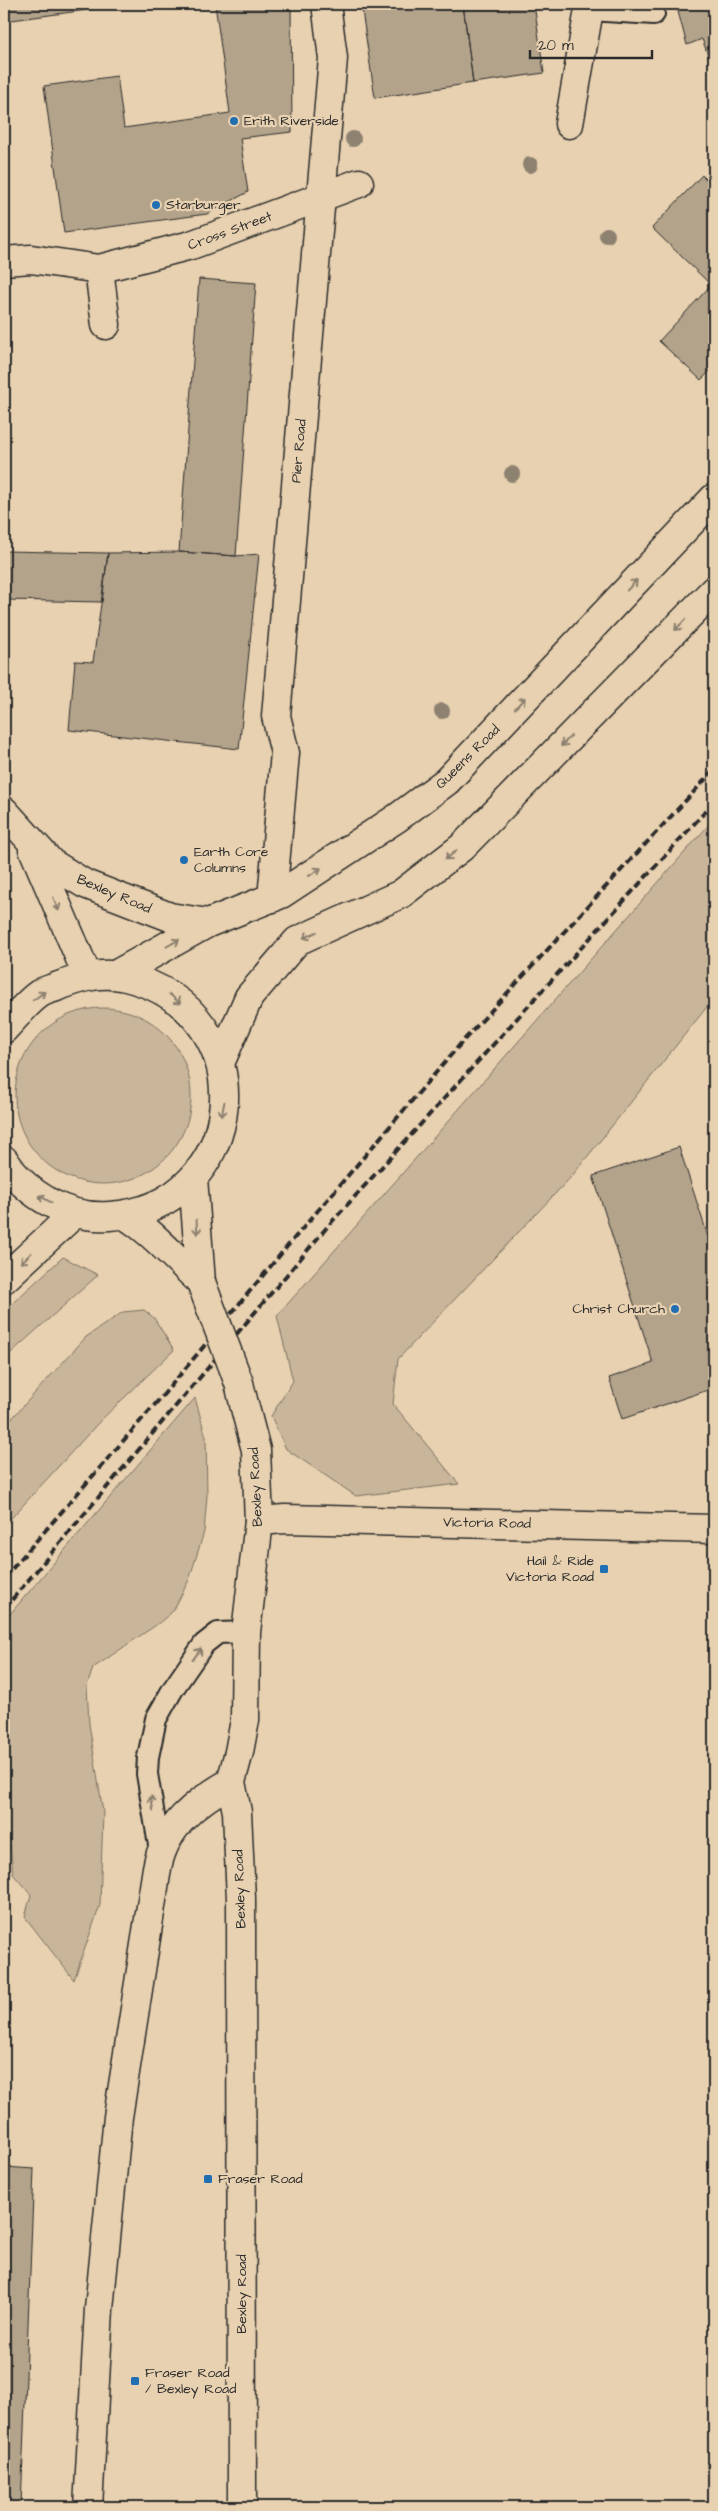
<svg xmlns="http://www.w3.org/2000/svg" width="718" height="2511" viewBox="0 0 718 2511" font-family="'Architects Daughter',sans-serif">
  <style>
    .green { fill: #c9b69a; stroke: #7a7062 }
    .building { fill: #b3a38b; stroke: #2b2b2b }
    .lines { fill: none; stroke-linecap: round; stroke-linejoin: round }
    .service-casing { stroke: #2b2b2b; stroke-width: 24 }
    .pedestrian-casing { stroke: #2b2b2b; stroke-width: 31 }
    .minor-casing { stroke: #2b2b2b; stroke-width: 31 }
    .tertiary-casing { stroke: #2b2b2b; stroke-width: 31 }
    .primary-casing { stroke: #2b2b2b; stroke-width: 31 }
    .service { stroke: #e8d1b0; stroke-width: 20 }
    .pedestrian { stroke: #e8d1b0; stroke-width: 28 }
    .minor { stroke: #e8d1b0; stroke-width: 28 }
    .tertiary { stroke: #e8d1b0; stroke-width: 28 }
    .primary { stroke: #e8d1b0; stroke-width: 28 }
    .rail { stroke: #2b2b2b; stroke-width: 4; stroke-dasharray: 8 4; stroke-linecap: butt }
    .primary-bridge-casing { stroke: #2b2b2b; stroke-width: 31; stroke-linecap: butt }
    .primary-bridge { stroke: #e8d1b0; stroke-width: 28 }
    .tree { fill: #8d8170 }
    .oneway { stroke: #8a7e6e }
    .poi-dot { fill: #1f6fb2; stroke: #e8d1b0; stroke-width: 2 }
    .labels { text-anchor: middle; dominant-baseline: central; stroke-width: 4.5; stroke-linejoin: round; paint-order: stroke }
    .poi-label { font-size: 14px; fill: #2b2b2b; stroke: #e8d1b0; text-anchor: start }
    .street-label { font-size: 14px; fill: #2b2b2b; stroke: #e8d1b0 }
  </style>
  <rect width="100%" height="100%" fill="#e8d1b0"/>
  <filter id="ink" filterUnits="userSpaceOnUse"><feTurbulence type="fractalNoise" baseFrequency=".02" numOctaves="2"/><feDisplacementMap in="SourceGraphic" scale="10" xChannelSelector="R" yChannelSelector="G"/><feConvolveMatrix kernelMatrix="1 2 1 2 8 2 1 2 1" color-interpolation-filters="sRGB"/></filter>
  <g filter="url(#ink)">
    <path class="green" d="M714,819v179l-142,178 -174,183 -5,45 66,80 -103,12 -70,-47 -15,-33 22,-35 -16,-65z
      M15 1096a88 88 0 1 1 176 0a88 88 0 1 1-176 0Z
      M63,1257l35,18 -94,84v-48z
      M144,1310l10,8 20,32 -74,71 -96,105v-99l82,-90 37,-25z
      M195,1398l11,39 1,59 -3,36 -15,48 -16,31 -14,12 -66,45 -6,18 2,38 14,88 -3,93 -26,75 -49,-63 6,-22 -18,-21 -3,-35 -6,-5v-213z"/>
    <path class="building" d="M4,4h129l-129,17z
      M215,4h76l1,128 -52,6 8,54 -41,22 -143,19 -20,-147 73,-10 7,52 106,-15z
      M361,4h102l10,79 -98,15z
      M463,4h71l10,69 -71,10z
      M676,4h38v67l-12,-32 -15,6z
      M702,175l12,12v94l-3,4 -59,-57z
      M199,279l57,4 -20,273 -57,-4z
      M714,282v85l-13,13 -42,-39z
      M4,551l104,2 -6,49 -98,-2z
      M179,552l57,4 23,-2 -20,195 -170,-19 6,-69 18,1 15,-109z
      M679,1147l35,108v133l-92,31 -13,-41 44,-15 -60,-187z
      M4,2167l30,2 -13,338h-17z"/>
    <g class="lines">
      <g class="service-casing">
        <path id="service" d="M589,10l65,4
          M160,1851l-13,-77 1,-17 8,-38 17,-30 31,-45 14,-11 28,-1"/>
      </g>
      <g class="pedestrian-casing">
        <path id="pedestrian" d="M272,898l13,-145 -9,-37 57,-658 -7,-54"/>
      </g>
      <g class="minor-casing">
        <path id="minor" d="M569,124l21,-120
          M4,261l27,-2 68,10 92,-24 168,-62
          M99,269l7,56
          M259,1521l26,-2 429,10"/>
      </g>
      <g class="tertiary-casing">
        <path id="tertiary" d="M4,811l47,52 34,21 85,33 38,6
          M33,849l54,126"/>
      </g>
      <g class="primary-casing">
        <path id="primary" d="M115,975l93,-52 73,-29 116,-76 50,-37 267,-283
          M4,1029c11,-11 22,-26 35,-35 4,-3 12,-5 17,-7 24,-9 44,-16 70,-10 143,35 123,231 -17,239 -42,3 -83,-21 -105,-56
          M221,1061l28,-64 48,-56 104,-47 61,-47 252,-257
          M193,1178l8,104
          M125,1215c29,18 51,45 76,67
          M4,1279l71,-66
          M88,2507l11,-198 19,-192 39,-249c8,-42 39,-66 74,-86
          M242,2507l-1,-608 -4,-87 -6,-30 8,-30 6,-32 1,-88 13,-111 -3,-71 -12,-46"/>
      </g>
      <use href="#service" class="service"/>
      <use href="#pedestrian" class="pedestrian"/>
      <use href="#minor" class="minor"/>
      <use href="#tertiary" class="tertiary"/>
      <use href="#primary" class="primary"/>
      <path class="rail" d="M4,1578l160,-184 121,-145 178,-208 251,-271
        M4,1609l324,-383 386,-424"/>
      <g class="primary-bridge-casing">
        <path id="primary-bridge" d="M201,1282l38,101 5,21"/>
      </g>
      <use href="#primary-bridge" class="primary-bridge"/>
    </g>
    <g class="tree">
      <circle cx="353" cy="139" r="8"/>
      <circle cx="530" cy="165" r="8"/>
      <circle cx="607" cy="235" r="8"/>
      <circle cx="512" cy="474" r="8"/>
      <circle cx="442" cy="711" r="8"/>
    </g>
    <defs><path id="oneway-shaft" d="M-6 0H5M1.5-3L5.5 0L1.5 3" fill="none" stroke-width="1.6" stroke-linecap="round" stroke-linejoin="round" transform="scale(1.25)"/></defs>
    <g class="oneway">
      <use href="#oneway-shaft" transform="translate(632 585) rotate(-47)"/>
      <use href="#oneway-shaft" transform="translate(680 625) rotate(134)"/>
      <use href="#oneway-shaft" transform="translate(520 703) rotate(-47)"/>
      <use href="#oneway-shaft" transform="translate(566 741) rotate(134)"/>
      <use href="#oneway-shaft" transform="translate(451 855) rotate(142)"/>
      <use href="#oneway-shaft" transform="translate(315 872) rotate(-33)"/>
      <use href="#oneway-shaft" transform="translate(56 904) rotate(67)"/>
      <use href="#oneway-shaft" transform="translate(310 935) rotate(156)"/>
      <use href="#oneway-shaft" transform="translate(173 943) rotate(-29)"/>
      <use href="#oneway-shaft" transform="translate(39 996) rotate(-35)"/>
      <use href="#oneway-shaft" transform="translate(175 999) rotate(41)"/>
      <use href="#oneway-shaft" transform="translate(223 1109) rotate(101)"/>
      <use href="#oneway-shaft" transform="translate(45 1199) rotate(-151)"/>
      <use href="#oneway-shaft" transform="translate(197 1227) rotate(86)"/>
      <use href="#oneway-shaft" transform="translate(26 1258) rotate(137)"/>
      <use href="#oneway-shaft" transform="translate(197 1654) rotate(-54)"/>
      <use href="#oneway-shaft" transform="translate(152 1803) rotate(-99)"/>
    </g>
  </g>
  <g class="poi-dot">
    <circle cx="234" cy="121" r="5"/>
    <circle cx="156" cy="205" r="5"/>
    <circle cx="184" cy="860" r="5"/>
    <circle cx="675" cy="1309" r="5"/>
    <rect x="599" y="1564" width="10" height="10" rx="2.5"/>
    <rect x="203" y="2174" width="10" height="10" rx="2.5"/>
    <rect x="130" y="2376" width="10" height="10" rx="2.5"/>
  </g>
  <g class="labels">
    <g class="poi-label">
      <text x="244" y="121">Erith Riverside</text>
      <text x="166" y="205">Starburger</text>
      <text x="194" y="852">Earth Core<tspan x="194" dy="16">Columns</tspan></text>
      <text x="665" y="1309" text-anchor="end">Christ Church</text>
      <text x="594" y="1561" text-anchor="end">Hail &amp; Ride<tspan x="594" dy="16">Victoria Road</tspan></text>
      <text x="218" y="2179">Fraser Road</text>
      <text x="145" y="2373">Fraser Road<tspan x="145" dy="16">/ Bexley Road</tspan></text>
    </g>
    <g class="street-label">
      <text transform="translate(230 231) rotate(-20)">Cross Street</text>
      <text transform="translate(299 451) rotate(-85)">Pier Road</text>
      <text transform="translate(468 757) rotate(-45)">Queens Road</text>
      <text transform="translate(114 894) rotate(23)">Bexley Road</text>
      <text transform="translate(256 1487) rotate(-93)">Bexley Road</text>
      <text transform="translate(487 1523) rotate(1)">Victoria Road</text>
      <text transform="translate(240 1889) rotate(-92)">Bexley Road</text>
      <text transform="translate(242 2294) rotate(-90)">Bexley Road</text>
    </g>
  </g>
  <rect width="718" height="2511" fill="none" stroke="#e8d1b0" stroke-width="20"/>
  <rect x="10" y="10" width="698" height="2491" fill="none" stroke="#2b2b2b" stroke-width="2" filter="url(#ink)"/>
  <path d="M530 50v8h122v-8" fill="none" stroke="#2b2b2b" stroke-width="2.5"/>
  <text x="538" y="50" font-size="15" fill="#2b2b2b" stroke="#e8d1b0" stroke-width="4" paint-order="stroke">20 m</text>
</svg>
